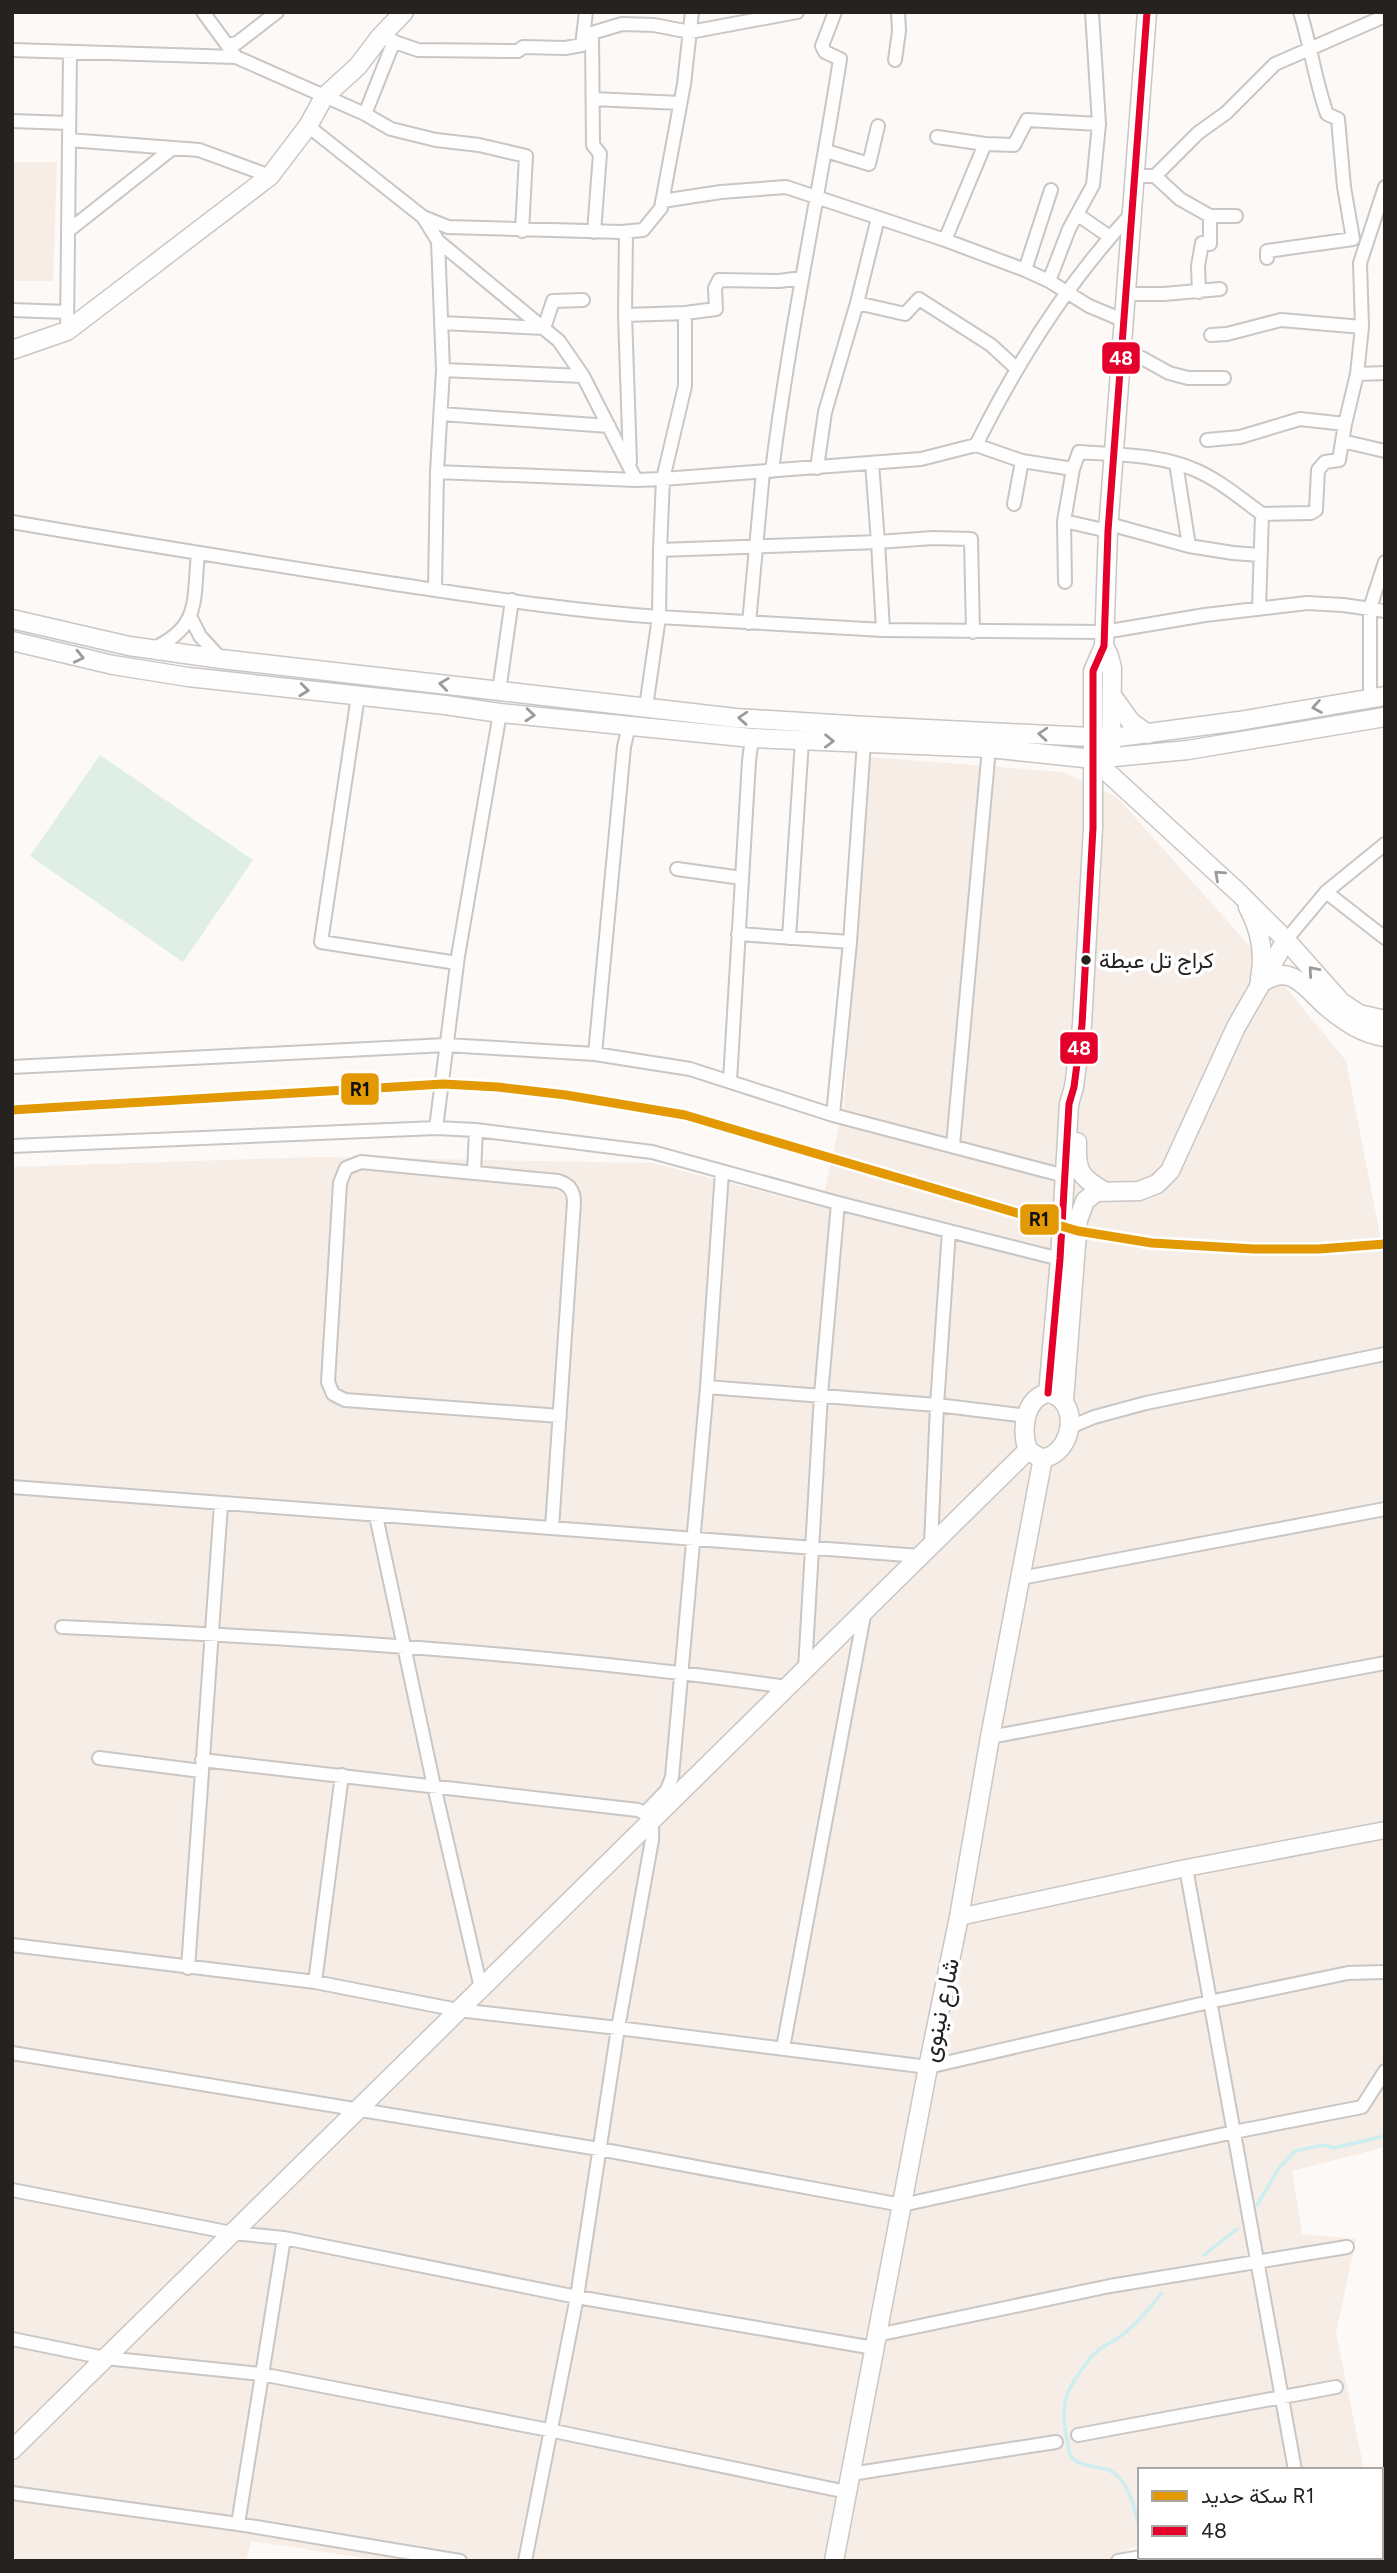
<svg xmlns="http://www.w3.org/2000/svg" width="1397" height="2573" viewBox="0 0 1397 2573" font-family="Figtree,Vazirmatn,sans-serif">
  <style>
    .built { fill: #f6ede6 }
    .garden { fill: #e0efe5 }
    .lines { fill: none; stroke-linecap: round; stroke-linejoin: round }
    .stream { stroke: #cdeef1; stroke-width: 3.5 }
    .minor-casing { stroke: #c9c6c4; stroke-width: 16 }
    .tertiary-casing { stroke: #c9c6c4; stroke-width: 19 }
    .secondary-casing { stroke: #c9c6c4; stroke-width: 21 }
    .minor { stroke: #fffefe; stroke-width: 12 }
    .tertiary { stroke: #fffefe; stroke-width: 16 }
    .secondary { stroke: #fffefe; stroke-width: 18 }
    .bus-1-casing { stroke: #fff; stroke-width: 12 }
    .bus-1 { stroke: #e4002b; stroke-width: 7 }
    .rail-1-casing { stroke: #fff; stroke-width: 14 }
    .rail-1 { stroke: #e29903; stroke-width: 9 }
    .oneway { stroke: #9d9b9a }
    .bus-dot { fill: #252220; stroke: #fff; stroke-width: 2.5 }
    .labels { text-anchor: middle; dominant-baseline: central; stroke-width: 7; stroke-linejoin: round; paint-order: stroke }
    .bus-label { font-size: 22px; fill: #252220; stroke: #fff; text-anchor: start }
    .street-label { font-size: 24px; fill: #252220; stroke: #fff }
    .line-badge { stroke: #fff; stroke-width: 2.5 }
    .badge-label { font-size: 19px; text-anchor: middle; font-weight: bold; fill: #fff }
    .pale-badge-label { font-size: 19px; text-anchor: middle; font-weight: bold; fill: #111 }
  </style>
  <rect width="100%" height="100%" fill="#fcf9f7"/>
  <path class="built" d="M12,162h45l-4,119h-41z
    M868,757l195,15 54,25 162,182 67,82 39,199v887l-93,24 10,63 54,5 -20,94 28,137h-224v76l-11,2v13h-744l-134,-20 -5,20h-234v-1394l307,-10 334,6 168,44 23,-104z"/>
  <path class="garden" d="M100,755l153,105 -70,102 -153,-106z"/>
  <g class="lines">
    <path class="stream" d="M1257,2205l22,-37 16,-17 29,-6 9,3 52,-12
      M1204,2255l33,-26
      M1140,2531c-4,-19 -11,-52 -31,-61 -11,-4 -32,-3 -39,-15 -2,-4 -2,-12 -3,-16 -8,-37 -1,-48 21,-78 11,-15 25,-18 38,-29 14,-12 25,-25 36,-39"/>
    <g class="minor-casing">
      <path id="minor" d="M203,12l33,45 129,57 26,15 45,11 43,5 47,11 -4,75
        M592,33l1,112 7,9 -6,78
        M380,37l38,13 100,1 5,-4 42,1 17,-3 10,-12 30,-9 32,1 36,7 107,-20
        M227,45l10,-2 40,-31
        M582,45l4,-33
        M12,50l224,7
        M895,60l4,-29 -1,-19
        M593,99l87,4
        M365,114l29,-73
        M12,121l57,2
        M308,126l115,91 15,24 121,100 24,35 53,104
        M937,137l48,7 -40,96
        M69,140l130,10 71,26
        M985,144l29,1 13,-25 72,4
        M826,151l43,13 9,-38
        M1135,176h20l43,-43 28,-20 49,-49 110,-48
        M1155,176l25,23 30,17h26
        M662,201l59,-9 65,-5 159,53 80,30 24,11 40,25 36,15
        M1078,215l32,22
        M423,217l25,10 173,5 22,-2 18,-22 23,-124 8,-72
        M878,218l-21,85 48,11 14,-15 72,46 26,24
        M68,231l105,-83
        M626,232l-1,83 60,-2v73l-22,93 -3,71
        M1267,258v-7l86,-12 -9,-52 -6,-68 -11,-5c-12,-33 -16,-68 -27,-102
        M1025,270l26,-80
        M1049,281l20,-52 24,-44 6,-61 -7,-112
        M1199,292l-1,-26 4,-23 8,1v-28
        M1127,294h37l56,-5
        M12,310l55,2
        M685,313l31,-4 -1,-21 4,-8 60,1 23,-3
        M625,315l5,147
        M441,323l103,5 9,-27 30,-1
        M67,331l3,-279
        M1211,335l16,-1 54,-14 81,7
        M1122,359l20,-1 27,15 19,5h36
        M443,370l140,6
        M1357,374l5,-47 -2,-64 25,-76
        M441,414l168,12
        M1207,440l33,-3 60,-18 45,5
        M1342,441l43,10
        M976,445l46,16 51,8 6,-17c37,3 79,2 114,17 25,10 47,29 69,45l-3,95
        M872,463l6,79 55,-4 38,1 2,93
        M817,468l8,-56 32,-109
        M1073,469l-9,52 44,10
        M772,471c17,-138 47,-274 68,-412l-15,-7 -3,-6 13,-34
        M437,472l199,8 27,-1 258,-20 55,-14c42,-84 92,-164 156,-232
        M1014,504l8,-43
        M1262,514l49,-1 5,-3 2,-40 7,-8 14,-2 6,-36 12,-50 28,-1
        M1064,521l1,61
        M12,522c128,22 255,42 383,62 88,13 176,27 264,33l224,13 221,2 101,-17 102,-12 36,2 42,6
        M1109,524l80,22 -13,-83
        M1189,546l44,7 27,2
        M435,590l2,-118 6,-102 -5,-129
        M191,618l9,18 21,23
        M749,623l14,-151
        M152,649c49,-22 41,-48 46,-95
        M499,691l13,-91
        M358,696l-37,246 136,21
        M1370,698v-90l15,-46
        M646,707l13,-90 1,-67 218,-8 5,88
        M677,869l65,9
        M1326,892l59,46
        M738,934l112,8
        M789,938l13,-197
        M1286,940l40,-48 59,-48
        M595,1054l29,-307 5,-22
        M12,1067l434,-22 149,9 95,15 143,46 232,61
        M730,1081l19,-320 3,-23
        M833,1115l17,-173 14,-200
        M436,1128l22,-172 42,-243
        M953,1145l36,-397
        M12,1146l424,-18 40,2 176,22 186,51 222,56
        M474,1173l2,-43
        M707,1387l230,18 90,11
        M1068,1428l26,-11 52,-14 239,-49
        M12,1487l908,69
        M376,1516l58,270 47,202
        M552,1528l22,-326c0,-11 -5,-18 -16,-21l-197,-19 -15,6 -6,15 -12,199 5,12 12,6 215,16
        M931,1545l6,-140 12,-174
        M1021,1578l364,-69
        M62,1627c242,11 485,26 725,60
        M805,1669l16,-274 17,-192
        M990,1737l395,-74
        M99,1758l102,13
        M202,1760l436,50c14,5 15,17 14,30l-34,188 -41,269 -52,264
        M645,1813l22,-23 5,-13 35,-390 15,-215
        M1186,1868l109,602
        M12,1945l303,37 143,28 160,18 310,39 281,-65 139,-29 37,-1
        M188,1968l33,-463
        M315,1982l27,-207
        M783,2048l82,-438
        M12,2053l587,96 303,56 332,-73 128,-25 23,-36
        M12,2190l220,43 52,5 293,59 297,51
        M877,2335l233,-49 237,-39
        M12,2339l93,19 156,16 288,56 298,62
        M1078,2435l258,-48
        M851,2474l205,-32
        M12,2493l226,31 222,37
        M1381,2511l4,-1
        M238,2524l46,-286
        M1312,2557v4
        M1118,2561l22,-4"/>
    </g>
    <g class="tertiary-casing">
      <path id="tertiary" d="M959,1917l227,-49 199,-38"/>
    </g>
    <g class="secondary-casing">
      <path id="secondary" d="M12,350l55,-19 203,-155 38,-50 16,-29 34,-31 22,-29 24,-25
        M12,619l117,27 92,13 515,59 130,8 245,12 128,-17 146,-25
        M12,641l101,24 75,12 257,28 55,8 252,25 237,10 104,11 95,-9 197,-33
        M1104,646l5,10 3,12 -1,81
        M1113,697l18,25 17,12
        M1093,759l147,135 46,46 55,62 18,12 26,6
        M1248,907c12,22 17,46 12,71
        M1259,985c31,-25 46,3 68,22 17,14 35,27 58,30
        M1077,1142c-1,28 2,35 27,49
        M1048,1393l12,-134 9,-155 5,-17 8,-62 11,-197v-157l11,-25 4,-115 39,-519
        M1048,1393c36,7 23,66 -8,65l-12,-8c-7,-19 -4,-52 20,-57z
        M1064,1400l14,-180 7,-19 11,-9 43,-1 18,-7 13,-13 66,-144 50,-87
        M12,2450l1016,-1000
        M834,2561l94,-494 31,-150 31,-180 53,-279"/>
    </g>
    <use href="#minor" class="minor"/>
    <use href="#tertiary" class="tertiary"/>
    <use href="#secondary" class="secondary"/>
    <g class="bus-1-casing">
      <path id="bus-1" d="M1048,1393l12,-134 9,-155 5,-17 8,-62 11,-197v-157l11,-25 4,-115 39,-519"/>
    </g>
    <use href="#bus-1" class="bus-1"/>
    <g class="rail-1-casing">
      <path id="rail-1" d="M12,1110l431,-26 55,3 68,8 119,20 393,116 74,12 102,6h65l66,-5"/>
    </g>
    <use href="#rail-1" class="rail-1"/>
  </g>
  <defs><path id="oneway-chevron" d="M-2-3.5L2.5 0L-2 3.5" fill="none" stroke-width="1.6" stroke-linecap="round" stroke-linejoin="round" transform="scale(1.75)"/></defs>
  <g class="oneway">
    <use href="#oneway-chevron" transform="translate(79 657) rotate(13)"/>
    <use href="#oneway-chevron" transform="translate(444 684) rotate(-173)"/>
    <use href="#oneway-chevron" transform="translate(304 690) rotate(6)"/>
    <use href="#oneway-chevron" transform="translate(1317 707) rotate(170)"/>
    <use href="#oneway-chevron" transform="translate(530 715) rotate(5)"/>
    <use href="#oneway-chevron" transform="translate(743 718) rotate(-176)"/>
    <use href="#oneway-chevron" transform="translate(1043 734) rotate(-176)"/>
    <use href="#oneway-chevron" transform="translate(829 741) rotate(1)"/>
    <use href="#oneway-chevron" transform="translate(1219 875) rotate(-138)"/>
    <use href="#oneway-chevron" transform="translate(1313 971) rotate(-131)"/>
  </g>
  <circle class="bus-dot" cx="1086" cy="960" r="6"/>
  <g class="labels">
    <g class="bus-label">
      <text x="1099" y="960">كراج تل عبطة</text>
    </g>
    <g class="street-label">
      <text transform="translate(940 2010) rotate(-78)">شارع نينوى</text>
    </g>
  </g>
  <g class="line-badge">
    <rect x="1101" y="341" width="40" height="34" rx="7" fill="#e4002b"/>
    <rect x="1059" y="1031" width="40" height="34" rx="7" fill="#e4002b"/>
    <rect x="340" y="1072" width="40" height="34" rx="7" fill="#e29903"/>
    <rect x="1019" y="1203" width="41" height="33" rx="7" fill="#e29903"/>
  </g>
  <g class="badge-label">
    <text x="1121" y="365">48</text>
    <text x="1079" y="1055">48</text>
  </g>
  <g class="pale-badge-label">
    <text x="360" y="1096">R1</text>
    <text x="1039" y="1226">R1</text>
  </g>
  <rect width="1397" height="2573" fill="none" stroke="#252220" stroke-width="28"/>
  <rect x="1138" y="2468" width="245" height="91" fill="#ffffff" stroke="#a8a7a6" stroke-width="2"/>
  <rect x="1152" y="2491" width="35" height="10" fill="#e29903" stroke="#a8a7a6" stroke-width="2"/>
  <text x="1201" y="2503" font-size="21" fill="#252220">سكة حديد R1</text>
  <rect x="1152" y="2526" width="35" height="10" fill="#e4002b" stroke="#a8a7a6" stroke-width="2"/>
  <text x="1201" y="2538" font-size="21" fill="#252220">48</text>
</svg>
